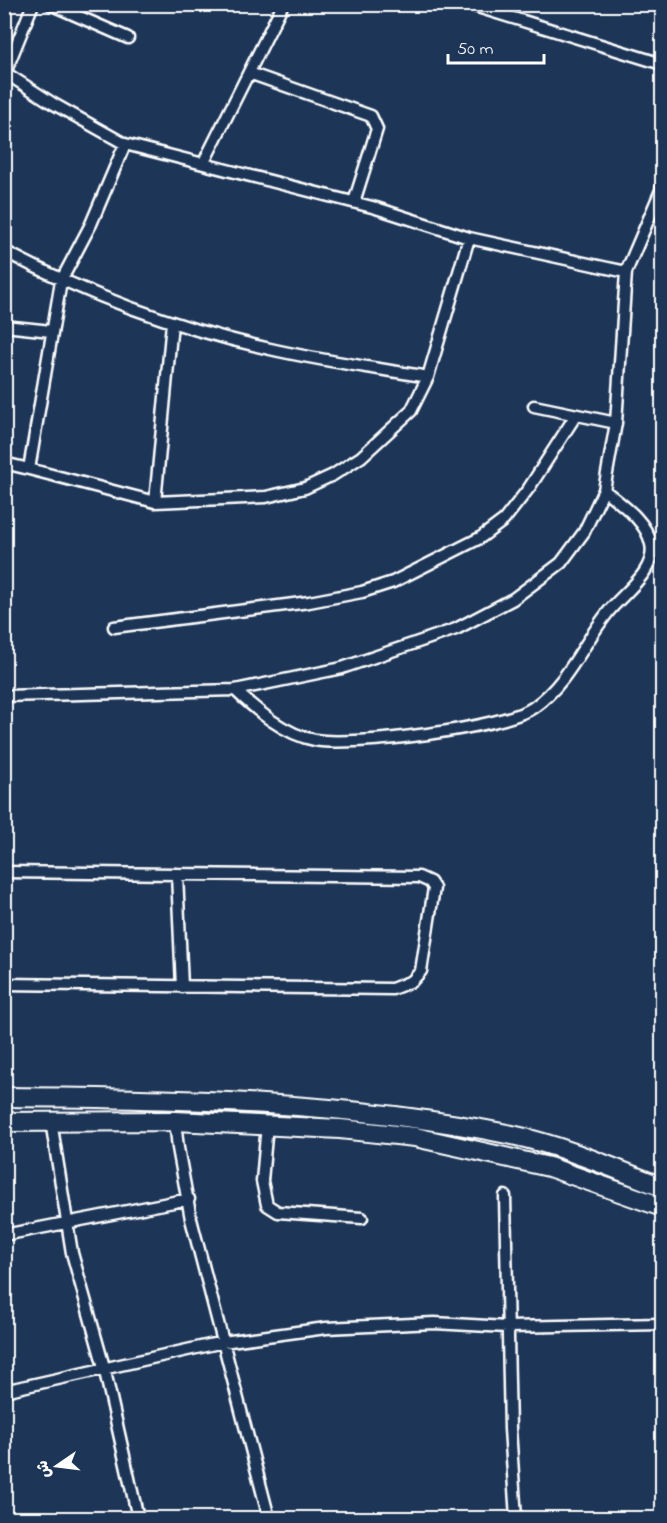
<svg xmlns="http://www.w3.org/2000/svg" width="667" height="1523" viewBox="0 0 667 1523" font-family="'Indie Flower','Playpen Sans Arabic',sans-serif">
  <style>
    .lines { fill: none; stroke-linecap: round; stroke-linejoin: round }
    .street-casing { stroke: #fff; stroke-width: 15 }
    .primary-casing { stroke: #fff; stroke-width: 22 }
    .street { stroke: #1d3557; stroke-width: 10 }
    .primary { stroke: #1d3557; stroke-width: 18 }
  </style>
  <rect width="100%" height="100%" fill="#1d3557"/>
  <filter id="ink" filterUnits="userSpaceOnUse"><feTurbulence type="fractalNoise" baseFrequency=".0167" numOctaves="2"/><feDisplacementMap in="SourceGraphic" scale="12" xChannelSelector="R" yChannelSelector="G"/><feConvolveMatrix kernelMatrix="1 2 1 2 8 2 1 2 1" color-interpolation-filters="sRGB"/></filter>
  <g filter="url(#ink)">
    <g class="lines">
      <g class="street-casing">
        <path id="street" d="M50,4l78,34
          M468,4l194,60
          M4,72l48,31 73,41 251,64 93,30 157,34
          M5,73l28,-69
          M249,73l122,43 6,13 -23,73
          M125,144l-34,80 -30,57 -32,188 126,33 111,-5 39,-9 28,-13 28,-18 50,-46 17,-34 41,-139
          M204,162l79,-158
          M4,251c85,45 173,77 266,98 52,12 105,19 158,28
          M4,326l47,5
          M534,406l82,17
          M4,463l25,6
          M155,502l17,-179
          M114,627l195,-25 53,-10 31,-10 87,-44 24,-18 25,-32 47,-73
          M235,690c21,20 50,45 80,50 37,7 190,-12 219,-33 35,-25 49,-64 75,-96 15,-19 48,-40 42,-67 -5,-24 -30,-40 -47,-54
          M4,696l231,-6 107,-22 114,-39 57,-30 48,-36 23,-31 20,-42 12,-67 10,-151 36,-84
          M4,872l415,5 11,5 4,6 -13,83 -9,10 -20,8 -388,-5
          M177,874l5,113
          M51,1121l21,132 32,114 34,151
          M175,1121l3,27 13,71 78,299
          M267,1125l-5,56 5,24 11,7 84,6
          M505,1196l5,233 6,89
          M4,1235l185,-36
          M4,1391l219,-49 103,-14 108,-5 73,4 155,-3"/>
      </g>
      <g class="primary-casing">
        <path id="primary" d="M4,1097c166,1 346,4 508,38 52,11 101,33 150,52
          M4,1122l171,-1 165,8 75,8 134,30 113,40"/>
      </g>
      <use href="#street" class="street"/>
      <use href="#primary" class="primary"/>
    </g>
  </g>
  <rect width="667" height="1523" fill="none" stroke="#1d3557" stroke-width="24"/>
  <rect x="12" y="12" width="643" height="1499" fill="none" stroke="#fff" stroke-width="2" filter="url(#ink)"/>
  <g transform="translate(57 1466) rotate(256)" stroke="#1d3557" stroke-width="4.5" paint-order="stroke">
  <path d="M0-4.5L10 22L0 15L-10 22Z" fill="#ffffff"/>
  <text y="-9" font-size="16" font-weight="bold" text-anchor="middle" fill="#ffffff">ش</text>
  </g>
  <path d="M448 54v9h96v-9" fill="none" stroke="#ffffff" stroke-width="3"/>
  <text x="457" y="54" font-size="18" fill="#ffffff" stroke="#1d3557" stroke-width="4.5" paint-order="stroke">50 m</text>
</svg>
